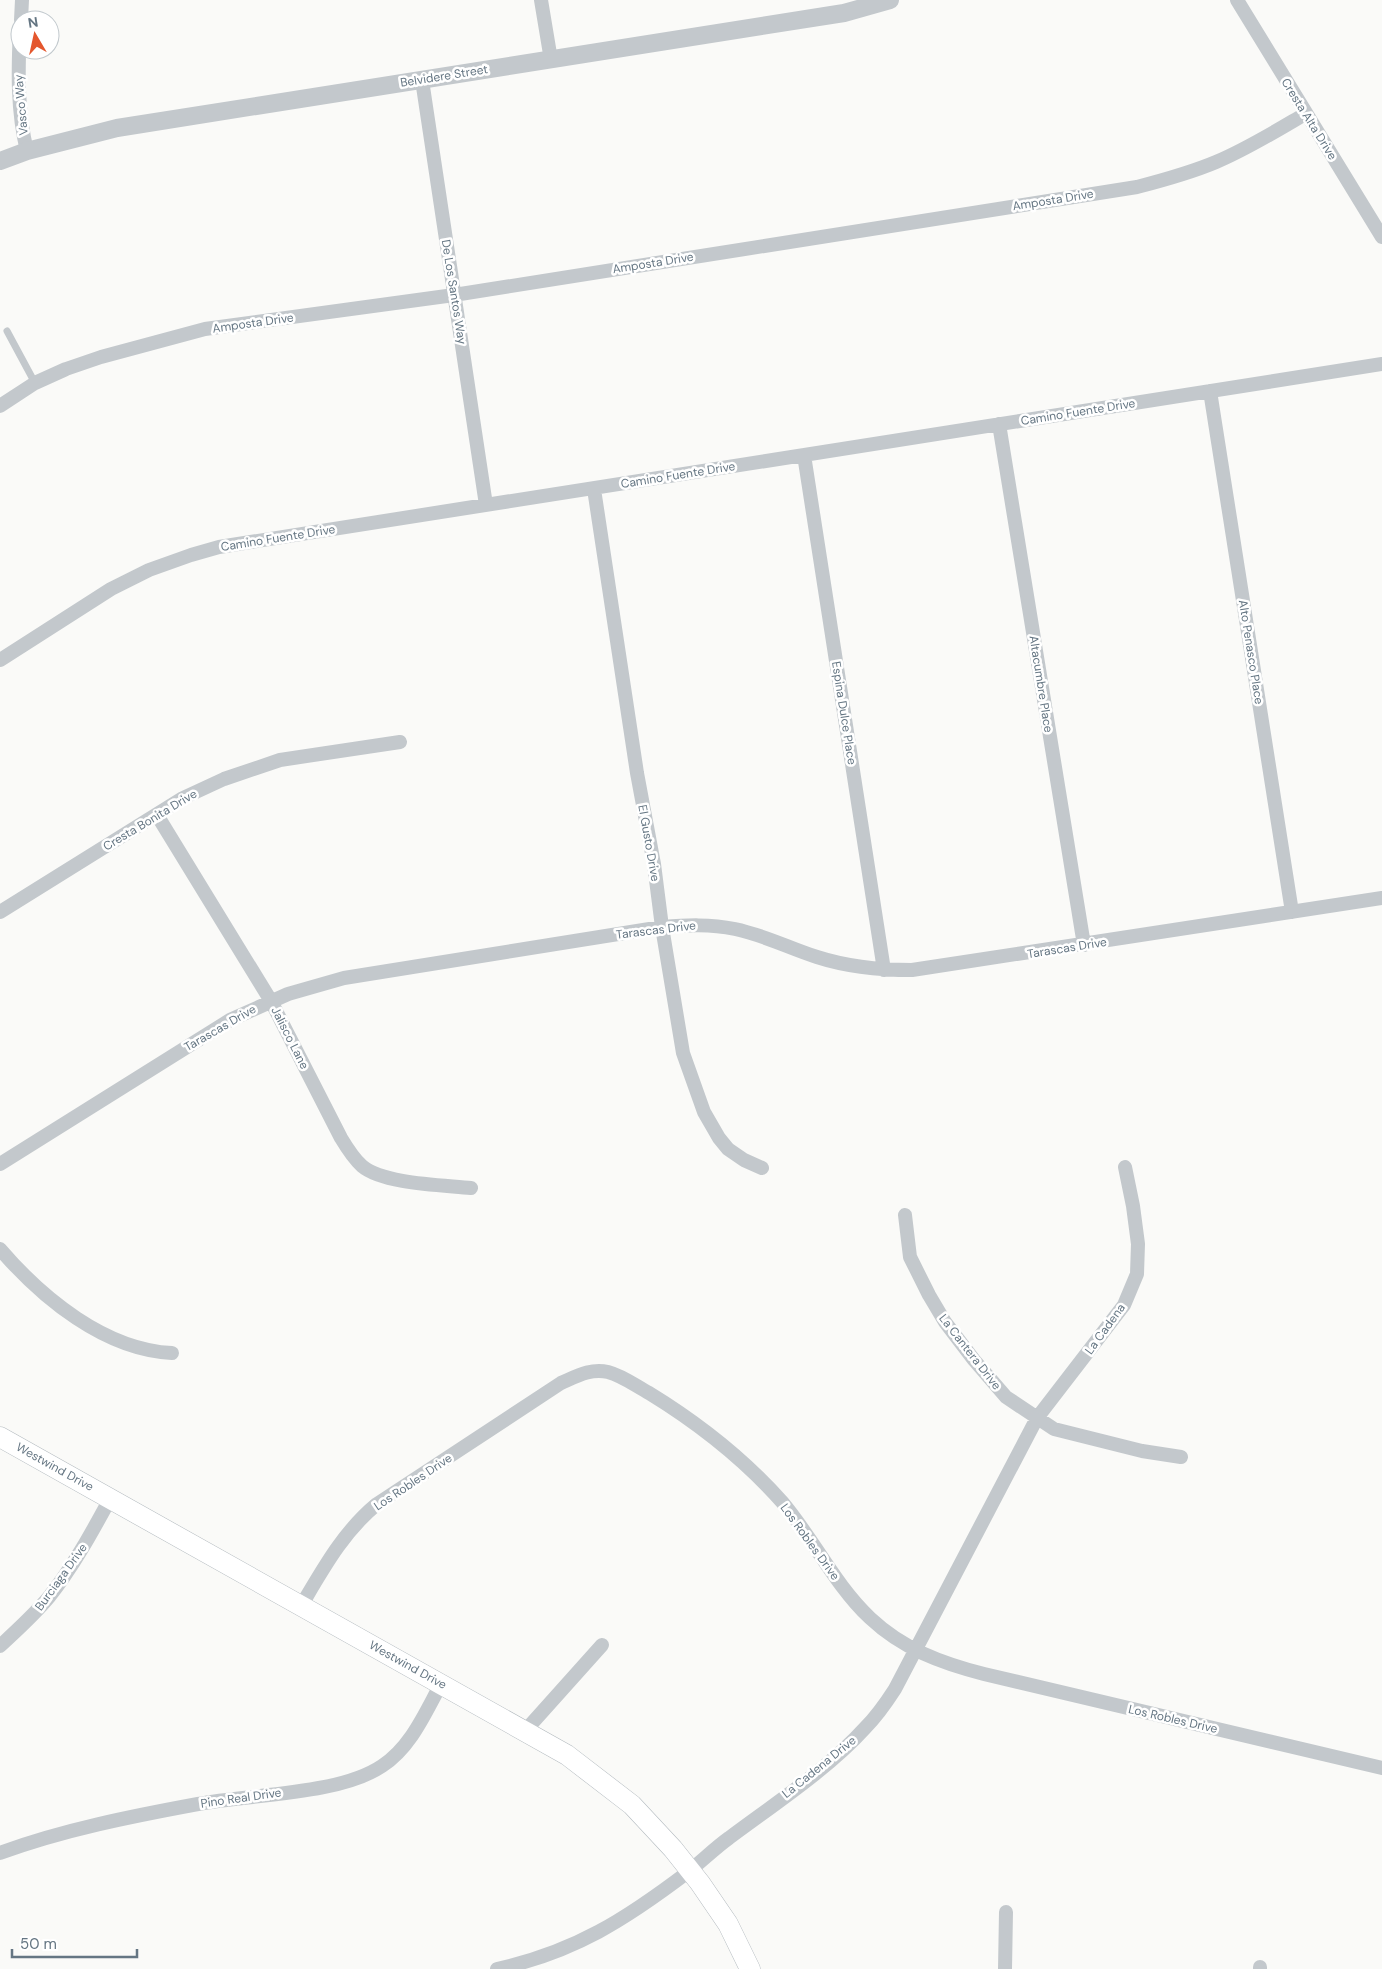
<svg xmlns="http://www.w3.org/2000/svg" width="1382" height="1969" viewBox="0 0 1382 1969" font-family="'DM Sans',sans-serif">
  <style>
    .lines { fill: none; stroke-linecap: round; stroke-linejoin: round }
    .secondary-casing { stroke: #b3babf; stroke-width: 21 }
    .service { stroke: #c3c8cc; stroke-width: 7 }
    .minor { stroke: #c3c8cc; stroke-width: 14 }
    .tertiary { stroke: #c3c8cc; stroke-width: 18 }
    .secondary { stroke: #fff; stroke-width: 20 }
    .labels { text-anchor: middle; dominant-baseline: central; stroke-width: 5; stroke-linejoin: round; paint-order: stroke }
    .street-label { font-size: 12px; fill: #657683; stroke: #fff }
  </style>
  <rect width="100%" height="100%" fill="#fafaf8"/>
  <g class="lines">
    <g class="secondary-casing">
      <path id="secondary" d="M0,1437l567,318 65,50 41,44 27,34 28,41 22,45"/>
    </g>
    <path class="service" d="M7,331l28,52"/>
    <path class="minor" d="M541,0l10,60
      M1237,0l145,237
      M21,20l1,-20
      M20,28c-2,42 -3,83 7,123
      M422,80l64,425
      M1210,391l82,521
      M0,406l35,-23 31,-14 35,-12 104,-28 249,-34 683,-108c27,-7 53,-14 79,-25 31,-13 60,-31 89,-48
      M999,424l85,521
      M804,455l80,515
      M594,489l43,284 17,91 8,63 21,126 21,59 15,26 9,11 16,11 18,8
      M0,660l111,-71 38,-19 42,-15 28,-8 1163,-183
      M157,815l114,186 70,137c6,10 12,20 21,28 21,18 81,19 109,22
      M0,912l183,-114 41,-19 56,-19 120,-18
      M0,1164l230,-144 58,-26 56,-16 318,-51c25,-2 48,-3 73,2 29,6 54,19 82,28 31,10 63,13 95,13l470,-72
      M905,1215l5,42 19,38 16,27 29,38 32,37 48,32 88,22 39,6
      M0,1249c42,49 105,101 172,104
      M301,1606c22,-37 42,-74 76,-102l184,-121c16,-7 30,-15 47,-11 15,4 28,14 41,21 49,30 96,67 134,110 31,37 52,82 87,115 33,31 71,45 114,56l398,94
      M0,1646c17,-16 34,-31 49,-49 24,-30 43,-65 61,-98
      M525,1731l77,-86
      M0,1853c62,-23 133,-37 198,-49 53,-10 141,-9 184,-38 29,-19 43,-53 59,-82
      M497,1969c78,-17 129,-50 191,-97 14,-11 27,-24 41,-34 44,-33 99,-69 136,-110 12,-12 21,-25 30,-39l142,-271 87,-113 13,-31 1,-30 -5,-38 -8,-39
      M1005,1969l1,-57
      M1260,1969v-2"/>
    <path class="tertiary" d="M0,161l27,-10 90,-23 727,-115 46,-13"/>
    <use href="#secondary" class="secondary"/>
  </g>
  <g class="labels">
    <g class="street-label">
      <text transform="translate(444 76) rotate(-9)">Belvidere Street</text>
      <text transform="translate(21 105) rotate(-95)">Vasco Way</text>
      <text transform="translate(1309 119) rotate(58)">Cresta Alta Drive</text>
      <text transform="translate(1053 200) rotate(-9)">Amposta Drive</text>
      <text transform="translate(653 263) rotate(-9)">Amposta Drive</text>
      <text transform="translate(454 292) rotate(81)">De Los Santos Way</text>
      <text transform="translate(253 323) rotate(-8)">Amposta Drive</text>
      <text transform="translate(1078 412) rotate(-9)">Camino Fuente Drive</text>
      <text transform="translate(678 475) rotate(-9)">Camino Fuente Drive</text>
      <text transform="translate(278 538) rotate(-9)">Camino Fuente Drive</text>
      <text transform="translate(1251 652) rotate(81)">Alto Penasco Place</text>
      <text transform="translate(1041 684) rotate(81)">Altacumbre Place</text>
      <text transform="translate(844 713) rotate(81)">Espina Dulce Place</text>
      <text transform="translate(150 820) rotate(-31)">Cresta Bonita Drive</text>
      <text transform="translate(649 843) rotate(80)">El Gusto Drive</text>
      <text transform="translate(656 930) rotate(-7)">Tarascas Drive</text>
      <text transform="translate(1067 948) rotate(-9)">Tarascas Drive</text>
      <text transform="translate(220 1028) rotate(-30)">Tarascas Drive</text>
      <text transform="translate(290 1038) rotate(63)">Jalisco Lane</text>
      <text transform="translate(1105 1329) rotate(-54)">La Cadena</text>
      <text transform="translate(970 1352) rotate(52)">La Cantera Drive</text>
      <text transform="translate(55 1467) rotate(29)">Westwind Drive</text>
      <text transform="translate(413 1482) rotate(-34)">Los Robles Drive</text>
      <text transform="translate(810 1542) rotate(54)">Los Robles Drive</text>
      <text transform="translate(61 1577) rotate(-54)">Burciaga Drive</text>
      <text transform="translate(408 1665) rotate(29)">Westwind Drive</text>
      <text transform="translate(1173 1719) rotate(13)">Los Robles Drive</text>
      <text transform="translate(819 1767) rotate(-39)">La Cadena Drive</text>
      <text transform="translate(241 1798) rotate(-8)">Pino Real Drive</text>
    </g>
  </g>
  <g transform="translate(35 35) rotate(351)"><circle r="24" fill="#ffffff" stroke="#c1c8cd"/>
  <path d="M0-4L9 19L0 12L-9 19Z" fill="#e4572e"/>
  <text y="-8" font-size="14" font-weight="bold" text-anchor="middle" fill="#657683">N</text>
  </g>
  <path d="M12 1949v8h125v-8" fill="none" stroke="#657683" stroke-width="2.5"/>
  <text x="20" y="1949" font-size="15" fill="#657683" stroke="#ffffff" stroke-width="4" paint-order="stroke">50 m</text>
</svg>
